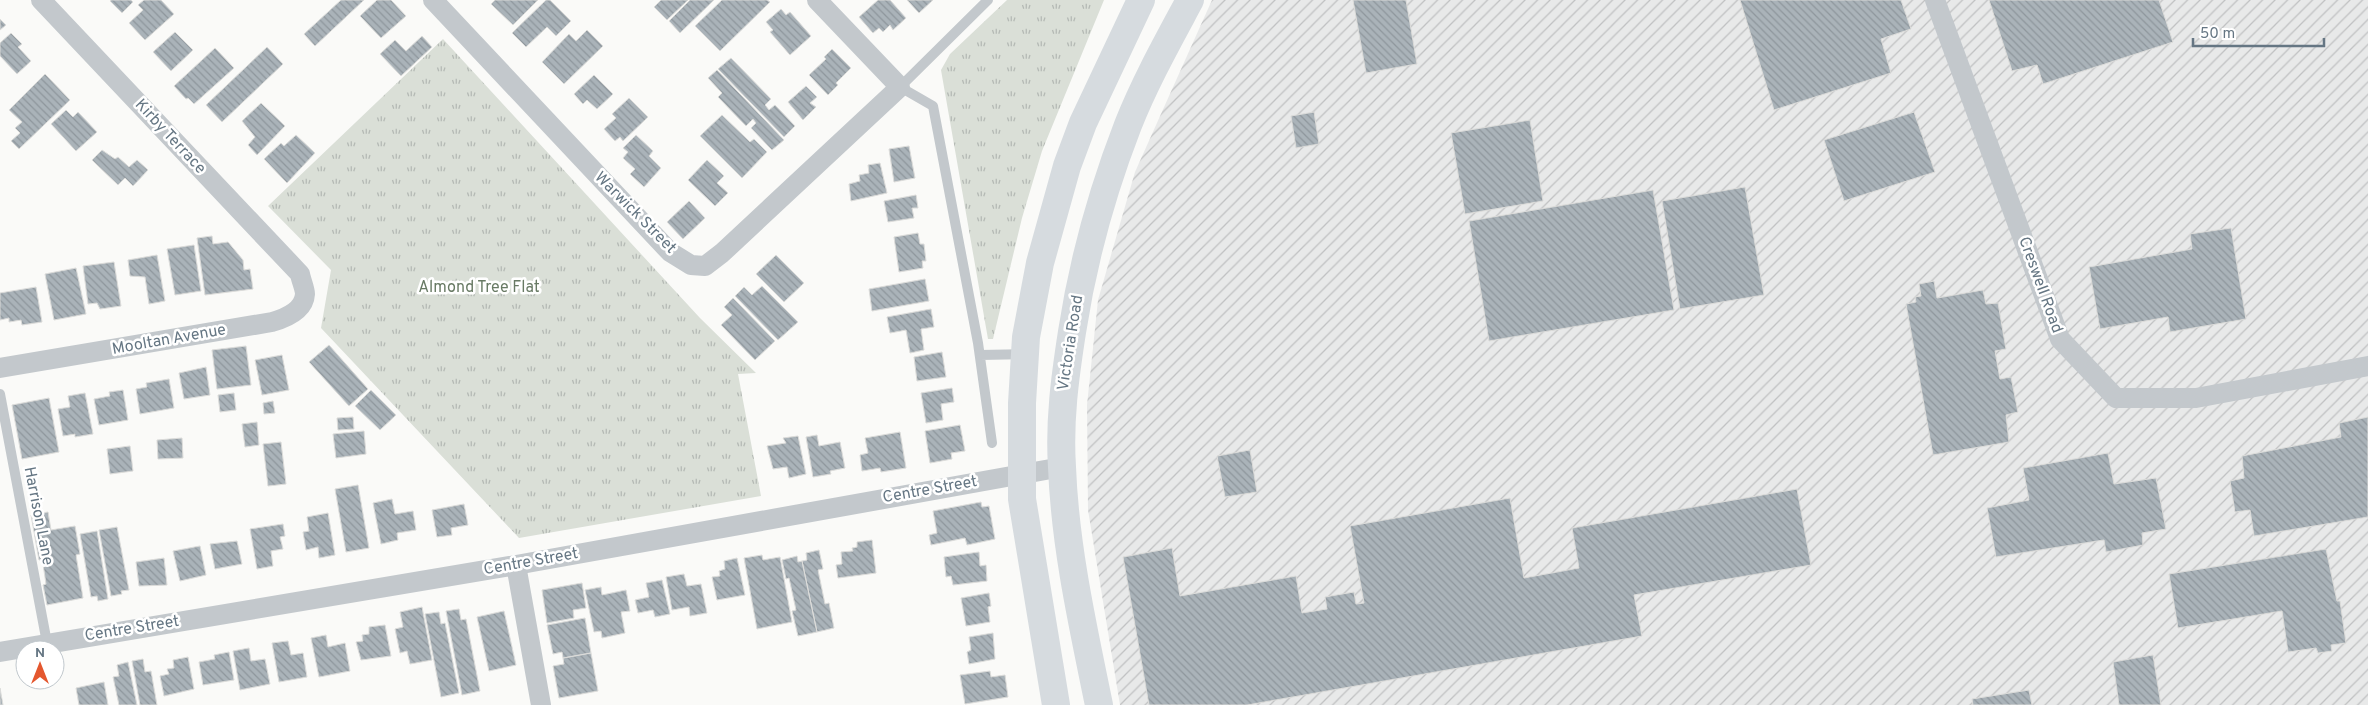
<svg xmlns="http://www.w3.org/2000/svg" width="2368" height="705" viewBox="0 0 2368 705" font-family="Overpass,sans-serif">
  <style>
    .industrial { fill: url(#industrial-furrows) }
    .park { fill: url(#park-tufts) }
    .building { fill: url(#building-back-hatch); stroke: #dcdcda }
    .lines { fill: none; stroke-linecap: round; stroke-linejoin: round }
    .lane { stroke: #c3c8cc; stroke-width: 10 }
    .street { stroke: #c3c8cc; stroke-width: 20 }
    .highway { stroke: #d6dbdf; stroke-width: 28 }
    .labels { text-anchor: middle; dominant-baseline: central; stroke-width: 5; stroke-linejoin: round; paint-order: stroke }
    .street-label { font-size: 16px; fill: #657683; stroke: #fff }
    .park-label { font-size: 16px; fill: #687a64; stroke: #fff }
  </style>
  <defs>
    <pattern id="industrial-furrows" width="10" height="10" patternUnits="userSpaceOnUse" patternTransform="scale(1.25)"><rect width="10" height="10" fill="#e8e9e9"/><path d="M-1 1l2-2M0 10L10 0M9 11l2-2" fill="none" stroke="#c0c1c2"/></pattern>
    <pattern id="park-tufts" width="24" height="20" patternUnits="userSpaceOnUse" patternTransform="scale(1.25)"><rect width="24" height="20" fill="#dadfd7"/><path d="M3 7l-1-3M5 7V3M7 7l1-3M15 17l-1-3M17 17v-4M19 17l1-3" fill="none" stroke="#b4b9b4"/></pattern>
    <pattern id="building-back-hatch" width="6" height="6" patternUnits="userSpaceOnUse" patternTransform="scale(1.25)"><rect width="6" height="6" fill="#aab3b9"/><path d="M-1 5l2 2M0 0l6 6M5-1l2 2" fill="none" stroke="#8e969c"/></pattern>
  </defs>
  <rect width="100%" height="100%" fill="#fafaf8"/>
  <path class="industrial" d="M1212,0h1156v705h-1248l-32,-195 -1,-105 11,-105 37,-128z"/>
  <path class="park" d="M1007,0h97l-62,151 -20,67 -29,121h-5l-47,-269 9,-16z
    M443,39l257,279 56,55 -18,1 23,122 -242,42 -198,-210 10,-58 -63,-64z"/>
  <path class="building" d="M111,0h20l2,2 -11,11 -12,-12z
    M144,0h17l13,14 -29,26 -16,-17 14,-13 -5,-5z
    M341,0h23l-49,46 -11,-12z
    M377,0h14l15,16 -25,22 -21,-22z
    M495,0h43l-25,25 -22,-21z
    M546,0h4l21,21 -15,15 -9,-9 -21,20 -14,-14z
    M661,0h27l-21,20 -13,-13z
    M690,0h24l-34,33 -11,-12z
    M722,0h45l3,2 -50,49 -25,-25z
    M878,0h12l16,18 -13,12 -3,-5 -7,7 -4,-4 -6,5 -14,-16z
    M907,0h26l-14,13z
    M1353,0h53l11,64 -51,9z
    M1740,0h161l10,29 -30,10 10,34 -117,37z
    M1989,0h170l14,42 -130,42 -6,-19 -25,6z
    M781,9l5,6 4,-3 21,24 -21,19 -20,-23 3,-2 -7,-8z
    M0,19l6,6 -6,5z
    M587,30l16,16 -39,38 -22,-22 27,-28 7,7z
    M175,32l18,18 -22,21 -18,-19z
    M11,33l11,11 -4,3 13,14 -14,13 -17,-18v-13z
    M422,36l10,11 -31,29 -21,-22 15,-14 11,11z
    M267,47l16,17 -61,58 -16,-17z
    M215,48l19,20 -40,36 -6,-6 -2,1 -12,-13z
    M832,49l19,19 -15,15 2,2 -10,10 -19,-20 17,-16 -2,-2z
    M731,58l40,41 -6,6 4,5 6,-5 20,21 -11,11 -66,-68z
    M717,70l67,70 -12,10 -21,-22 5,-5 -3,-4 -7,7 -28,-29 4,-4 -14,-15z
    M45,74l25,26 -51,49 -8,-8 9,-8 -5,-5 7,-6 -13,-12z
    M594,75l19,19 -16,15 -10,-9 -4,4 -9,-10z
    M806,86l11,11 -7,6 6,4 -13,13 -15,-18z
    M629,98l19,19 -25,24 -3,-4 -5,4 -11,-12 12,-11 -4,-4z
    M261,103l24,23 -28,29 -9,-10 7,-8 -13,-16z
    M66,110l7,7 5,-5 19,20 -21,19 -25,-27z
    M1314,112l5,32 -23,4 -5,-32z
    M1914,112l21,60 -91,29 -20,-61z
    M722,115l28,27 4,-3 13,13 -25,26 -42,-42z
    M1530,120l13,81 -78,13 -14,-81z
    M296,135l19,18 -28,30 -23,-24 17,-16 3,3z
    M636,135l17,16 -4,5 12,12 -17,19 -14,-13 5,-5 -12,-11 5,-6 -5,-4z
    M909,146l6,32 -21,4 -5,-33z
    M102,150l13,9 3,-2 11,10 8,-7 11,10 -15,16 -8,-8 -7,7 -26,-25z
    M707,160l17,16 -7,7 11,10 -13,13 -27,-26z
    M880,163l7,30 -36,8 -2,-17 11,-3 -1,-6 10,-2 -1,-8z
    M1745,187l19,108 -84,14 -18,-108z
    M1653,190l21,120 -185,31 -20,-120z
    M916,195l2,13h-6l2,10 -26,4 -4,-21z
    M689,201l16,17 -22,21 -16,-17z
    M2231,228l15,91 -76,13 -2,-15 -68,12 -11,-62 103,-18 -2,-15z
    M918,233l2,11h4l2,17h-4l1,7 -24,4 -5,-35z
    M212,236l1,8 15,-2 15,18 1,10 6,-1 3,20 -48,6 -8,-57z
    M194,245l7,46 -26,4 -8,-46z
    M157,255l8,46 -16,3 -4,-27 -15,-1 -2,-16z
    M776,255l28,28 -20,19 -28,-28z
    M114,262l7,44 -21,3 -3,-6 -9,1 -5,-38z
    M76,268l10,46 -32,6 -9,-46z
    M925,279l4,22 -57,10 -3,-22z
    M1934,281l3,17 46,-8 3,14 12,-1 8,46 -11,2 5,28 11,-2 7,35 -12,3 3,27 -76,13 -27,-151 10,-2 -1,-5 6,-1 -2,-12z
    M762,286l36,36 -20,18 -43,-44 9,-9 8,8z
    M36,287l6,35 -20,3 -1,-5 -12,2v-4l-9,2v-27z
    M733,298l42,43 -20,19 -34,-35 11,-10 -8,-8z
    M931,309l3,18 -13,2 3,21 -14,3 -4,-23 -16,3 -3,-16z
    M329,345l39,44 -19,17 -40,-44z
    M246,346l5,39 -34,4 -5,-39z
    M942,352l4,25 -29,4 -3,-24z
    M282,355l7,35 -27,5 -7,-35z
    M206,367l4,28 -26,4 -5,-26z
    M169,379l5,29 -34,6 -4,-25 11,-2 -1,-4z
    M952,388l2,14 -13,2 2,16 -17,3 -5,-30z
    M123,390l5,30 -29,5 -5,-26 16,-3 -1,-4z
    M371,390l25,25 -16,15 -25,-24z
    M85,393l8,41 -18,3v-3l-12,2 -5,-27 12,-2 -2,-11z
    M234,393l2,17 -16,2 -2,-17z
    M49,398l10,54 -37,7 -10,-54z
    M273,401l2,12 -11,1 -1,-11z
    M353,417l1,12 -16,1 -1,-12z
    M2368,417v100l-114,19 -4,-26 -15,2 -5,-31 14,-3 -2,-22 99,-19 -2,-14z
    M257,422l2,23 -14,2 -3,-23z
    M960,425l5,26 -14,2 1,6 -22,4 -5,-32z
    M364,431l2,23 -30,4 -3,-24z
    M900,432l6,36 -25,4 -1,-4 -18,3 -2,-16 8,-2 -3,-15z
    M817,435l2,11 21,-4 5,26 -15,3 1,3 -18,3 -7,-40z
    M798,436l8,38 -17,4 -2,-11 -14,2 -6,-23 19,-3 -3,-5z
    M182,438l1,20 -25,1 -1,-19z
    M281,442l5,42 -18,2 -5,-42z
    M130,446l3,25 -23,3 -3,-25z
    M1250,450l7,42 -32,5 -8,-41z
    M2108,453l6,31 42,-6 10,51 -24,4 1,12 -37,7 -2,-12 -108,17 -9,-49 42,-8 -6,-32z
    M358,485l11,63 -23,4 -11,-63z
    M1797,489l14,76 -177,30 8,41 -395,69h-98l-26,-148 49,-9 8,48 116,-20 6,37 25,-4 -2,-12 29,-5 2,12 8,-1 -14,-77 160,-28 14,80 55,-10 -7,-40z
    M392,499l3,15 18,-3 3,19 -19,3 1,7 -17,4 -8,-41z
    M981,502l1,5 7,-1 6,33 -28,6 -2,-7 -34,7 -2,-10 8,-2 -4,-22z
    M464,504l4,21 -17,3 1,7 -15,2 -5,-27z
    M48,512l3,18 24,-4 5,28 -4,1 7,43 -36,7 -4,-20 3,-1 -3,-20 4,-1v-4l-8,1 -8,-45z
    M328,513l7,42 -16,3 -1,-11 -12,3 -3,-18 6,-1 -2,-14z
    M283,524l2,12 -5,1 3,12 -12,2 2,15 -16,3 -7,-40z
    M117,527l12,63 -8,1 1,3 -11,2 -12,-66z
    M97,531l11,68 -10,2 -1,-5 -6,1 -11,-63z
    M872,540l4,33 -38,5 -2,-13 6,-1 -1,-12 12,-1 -1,-3 5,-1v-5z
    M237,541l5,23 -27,5 -5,-25z
    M200,546l6,29 -26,6 -7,-30z
    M2326,549l11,52h3l6,42 -15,2 1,6 -14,2 -2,-5 -28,4 -6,-41 -104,17 -9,-54z
    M819,550l4,19 -5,1 7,34 4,-1 5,25 -17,4 -15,-71 5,-1 -1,-7z
    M979,552l1,14 6,-1 1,16 -34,4 -2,-9 -5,1 -2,-20z
    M762,555l1,5 17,-3 12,65 -35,7 -13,-71z
    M797,556l1,6 4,-1 15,71 -19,4 -6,-25 4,-1 -7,-32 -3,1 -4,-19z
    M164,558l3,27 -28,1 -3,-24z
    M737,558l8,37 -28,5 -5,-23 8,-1 -1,-5 6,-2 -1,-8z
    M684,574l3,12 14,-2 6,29 -17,3 -1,-9 -17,3 -6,-33z
    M662,580l8,34 -15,3 -2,-7 -15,3 -3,-13 14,-3 -3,-14z
    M582,583l4,25 -13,2 1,8 -27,5 -5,-33z
    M601,587l1,8 24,-5 4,21 -9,1 4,21 -23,5 -1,-7 -7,1 -9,-42z
    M989,593l2,13 -3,1 2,15 -24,4 -5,-28z
    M422,607l10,53 -22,4 -3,-13 -7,2 -5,-24 8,-2 -3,-15z
    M459,609l2,11 5,-1 14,72 -18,4 -16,-84z
    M504,611l12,54 -27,6 -12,-54z
    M439,612l2,12 4,-1 14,70 -18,4 -16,-83z
    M585,618l6,35 -28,5 -1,-6 -9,2 -6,-29z
    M385,625l6,31 -30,4 -5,-18 7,-1 -1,-6 7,-1v-7z
    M993,633l2,26 -26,5 -2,-12 4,-2 -2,-13z
    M326,635l2,12 17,-4 5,28 -31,6 -8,-39z
    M288,641l3,14 12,-2 4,24 -28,5 -7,-39z
    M249,648l2,13 14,-2 5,25 -30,6 -7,-39z
    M229,652l5,28 -31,5 -4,-23 16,-3 -1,-4z
    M591,653l7,38 -39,7 -6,-32 11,-2 -1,-6z
    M2153,655l8,50h-42l-6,-43z
    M188,657l6,32 -30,7 -4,-20 9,-2 -2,-5 7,-1 -1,-8z
    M143,659l2,13 6,-1 6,34h-17l-8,-44z
    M128,662l9,43h-18l-6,-28 6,-1 -2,-11z
    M990,671l1,6 14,-2 3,22 -43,7 -5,-29z
    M104,682l4,23h-29l-3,-17z
    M0,688l3,17h-3z
    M2029,690l3,15h-59l-1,-6z"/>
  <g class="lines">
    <path class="lane" d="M988,0l-88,87 33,19 45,237 14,100
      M980,355l44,-1
      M0,394l47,249"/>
    <path class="street" d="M433,0l237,252 21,13 14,1 17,-13 178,-166 -83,-87
      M1935,0l125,339 56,59h80l172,-32
      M0,368l272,-46c14,-4 32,-11 33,-28 0,-5 -4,-14 -5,-20l-259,-274
      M516,565l25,140
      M0,652l516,-87 546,-98"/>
    <path class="highway" d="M1056,705l-34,-206v-96l4,-66 14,-74 27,-97 16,-43 58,-123
      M1099,705c-16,-78 -34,-158 -37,-238 -3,-46 3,-90 10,-135 11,-72 30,-140 56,-207 17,-43 40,-84 62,-125"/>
  </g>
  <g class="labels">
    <g class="street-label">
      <text transform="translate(170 137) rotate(47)">Kirby Terrace</text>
      <text transform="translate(635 213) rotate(45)">Warwick Street</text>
      <text transform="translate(2040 285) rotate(70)">Creswell Road</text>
      <text transform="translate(169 340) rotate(-10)">Mooltan Avenue</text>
      <text transform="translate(1071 343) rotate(-81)">Victoria Road</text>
      <text transform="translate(930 490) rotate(-10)">Centre Street</text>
      <text transform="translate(38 516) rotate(79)">Harrison Lane</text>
      <text transform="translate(531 562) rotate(-10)">Centre Street</text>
      <text transform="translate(132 629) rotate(-9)">Centre Street</text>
    </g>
    <g class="park-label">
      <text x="479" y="288">Almond Tree Flat</text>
    </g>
  </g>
  <g transform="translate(40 665)"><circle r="24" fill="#ffffff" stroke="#c1c8cd"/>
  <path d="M0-4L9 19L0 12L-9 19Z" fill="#e4572e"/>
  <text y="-8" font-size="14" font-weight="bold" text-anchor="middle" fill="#657683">N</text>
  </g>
  <path d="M2193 38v8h131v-8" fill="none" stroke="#657683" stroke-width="2.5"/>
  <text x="2200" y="38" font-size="15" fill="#657683" stroke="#ffffff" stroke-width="4" paint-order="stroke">50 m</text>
</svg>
